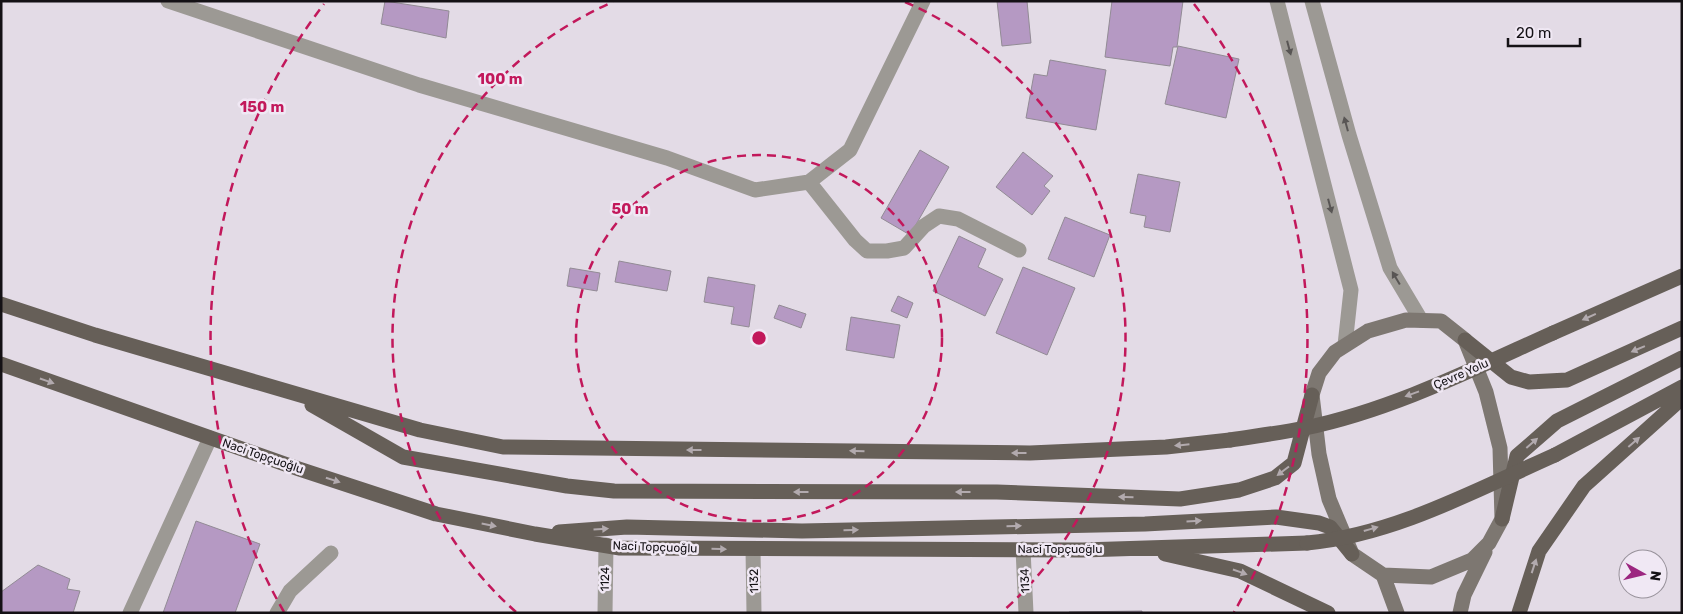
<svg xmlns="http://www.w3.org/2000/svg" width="1683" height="614" font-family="Rubik,sans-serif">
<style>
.building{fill:#b599c3;stroke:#928b95}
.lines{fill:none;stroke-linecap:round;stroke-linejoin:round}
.service{stroke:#9c9994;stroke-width:15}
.minor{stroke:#9c9994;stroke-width:15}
.tertiary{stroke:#9c9994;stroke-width:15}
.secondary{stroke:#7d7771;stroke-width:15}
.primary{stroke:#665f58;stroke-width:15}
.primary-bridge{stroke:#665f58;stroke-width:15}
.oneway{fill:#585554}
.oneway2{fill:#b2aaae}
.ring{fill:none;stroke:#c2185b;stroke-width:2.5;stroke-dasharray:9 6}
.labels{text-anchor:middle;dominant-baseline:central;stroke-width:5;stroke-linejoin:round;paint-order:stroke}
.street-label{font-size:12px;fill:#141115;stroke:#f0e8f4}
.centre{fill:#c2185b;stroke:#f0e8f4;stroke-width:2.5}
.ring-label{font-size:15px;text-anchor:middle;font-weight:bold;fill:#c2185b;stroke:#f0e8f4;stroke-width:5;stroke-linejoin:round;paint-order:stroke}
</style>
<rect width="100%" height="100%" fill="#e3dbe6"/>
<path class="building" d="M385 1 449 11 446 38 381 24Z
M997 1H1027L1031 43 1002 46Z
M1112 1H1183L1177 47H1173L1170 66 1105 57Z
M1178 46 1239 59 1226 118 1165 104Z
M1050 60 1106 70 1096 130 1026 118 1034 74 1047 76Z
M920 150 949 167 910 235 881 218Z
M1023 152 1053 176 1044 186 1050 191 1032 215 996 187Z
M1138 174 1180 182 1170 232 1144 227 1146 216 1130 213Z
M1065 217 1110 235 1094 277 1048 259Z
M959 236 986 249 978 267 1003 279 985 316 933 291Z
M619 261 671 271 667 291 615 282Z
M1023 267 1075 288 1047 355 996 333Z
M570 268 600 273 597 291 567 286Z
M708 277 755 285 749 327 731 324 734 307 704 302Z
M898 296 913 303 907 318 891 311Z
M779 305 806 314 801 328 774 318Z
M851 317 900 325 894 358 846 350Z
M196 521 260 544 235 613H163Z
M38 565 70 579 67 589 80 591 73 613H1V592Z
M1142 611V613H1069V612Z"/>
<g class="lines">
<path class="service" d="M277 613 290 591 331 553"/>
<path class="minor" d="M168 1 419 85 667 158 755 190 809 182 850 150 923 1
M809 182 855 240 867 251H887L904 248 924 226 939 216 958 219 1019 250
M753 549 754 613
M1023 549 1026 613
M130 613 210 438
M605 613 606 545"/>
<path class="tertiary" d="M1277 1 1351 290 1345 345
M1312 1 1349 135 1390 268 1421 320"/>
<path class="secondary" d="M1406 320 1441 321 1465 340 1486 392 1500 448 1502 519 1489 543 1472 560 1431 577 1383 575 1352 554 1329 499 1319 454 1312 395 1319 373 1335 352 1368 331Z
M1383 575 1397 613
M1460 613 1464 595 1485 552"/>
<path class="primary" d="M1 304 95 335 420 430 503 447 1030 453 1166 447 1230 440
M1553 333 1682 276
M1465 340 1511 377 1529 382 1567 380 1682 328
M1 364 299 469 436 514 535 534 620 548 1083 550 1307 543
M312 405 403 457 567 486 614 491 997 492 1180 499 1239 490 1275 478 1294 463 1312 395
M1555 455 1682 387
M1502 519 1517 456 1557 421 1682 358
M559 532 627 527 802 531 1145 524 1276 517 1319 523 1330 527 1352 554
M1165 554 1240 571 1328 613
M1519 613 1539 551 1584 486 1682 398"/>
<path class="primary-bridge" d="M1230 440C1255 436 1280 433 1305 428 1392 410 1473 369 1553 333
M1307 543C1394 535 1476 490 1555 455"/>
</g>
<defs><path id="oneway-solid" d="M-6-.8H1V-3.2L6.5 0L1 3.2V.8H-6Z" transform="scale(1.25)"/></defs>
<g class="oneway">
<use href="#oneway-solid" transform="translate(1289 48) rotate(75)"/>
<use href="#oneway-solid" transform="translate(1346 124) rotate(-105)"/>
<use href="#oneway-solid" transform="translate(1330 206) rotate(75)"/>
<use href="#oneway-solid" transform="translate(1396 278) rotate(-121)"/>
</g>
<g class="oneway2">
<use href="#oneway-solid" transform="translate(1589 317) rotate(156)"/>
<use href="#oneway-solid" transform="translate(1638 349) rotate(157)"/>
<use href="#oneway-solid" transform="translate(47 381) rotate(19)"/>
<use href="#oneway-solid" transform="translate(1412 394) rotate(160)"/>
<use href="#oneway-solid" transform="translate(1634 442) rotate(-41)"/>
<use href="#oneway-solid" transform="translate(1532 443) rotate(-41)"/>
<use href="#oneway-solid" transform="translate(1182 445) rotate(174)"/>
<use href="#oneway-solid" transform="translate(694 450) rotate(-180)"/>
<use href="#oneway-solid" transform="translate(857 451) rotate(-179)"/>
<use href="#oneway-solid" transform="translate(1019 453) rotate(-180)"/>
<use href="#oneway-solid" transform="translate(1283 471) rotate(143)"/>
<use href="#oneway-solid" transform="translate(333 480) rotate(18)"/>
<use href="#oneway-solid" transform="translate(801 492) rotate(-180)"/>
<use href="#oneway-solid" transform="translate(963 492) rotate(-180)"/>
<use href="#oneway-solid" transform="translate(1126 497) rotate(-178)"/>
<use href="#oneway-solid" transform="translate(1194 521) rotate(-3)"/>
<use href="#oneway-solid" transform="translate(489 525) rotate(11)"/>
<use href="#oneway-solid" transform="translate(1014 526) rotate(-1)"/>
<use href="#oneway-solid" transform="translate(601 529) rotate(-4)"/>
<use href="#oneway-solid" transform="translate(1371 529) rotate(-16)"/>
<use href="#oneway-solid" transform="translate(851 530) rotate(-1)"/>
<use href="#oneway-solid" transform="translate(719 549) rotate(1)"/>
<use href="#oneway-solid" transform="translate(1534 566) rotate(-72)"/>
<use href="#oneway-solid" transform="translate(1240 572) rotate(19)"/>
</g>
<g class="ring">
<circle cx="759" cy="338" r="183"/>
<path d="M516 612A366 366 0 0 1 613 2M905 2A366 366 0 0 1 1002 612"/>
<path d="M284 612A548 548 0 0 1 324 4M1194 4A548 548 0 0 1 1234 612"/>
</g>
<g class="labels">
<g class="street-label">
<text transform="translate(1461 374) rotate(-24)">Çevre Yolu</text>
<text transform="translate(263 456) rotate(19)">Naci Topçuoğlu</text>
<text transform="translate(655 547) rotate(2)">Naci Topçuoğlu</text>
<text x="1060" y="549">Naci Topçuoğlu</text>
<text transform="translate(605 579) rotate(-89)">1124</text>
<text transform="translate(754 581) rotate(-91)">1132</text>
<text transform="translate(1025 581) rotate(-92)">1134</text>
</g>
</g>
<circle cx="759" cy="338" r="8" class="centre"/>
<g class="ring-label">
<text x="500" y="84">100 m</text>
<text x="262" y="112">150 m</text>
<text x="630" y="214">50 m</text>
</g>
<rect width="1683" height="614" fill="none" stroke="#141115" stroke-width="5"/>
<g transform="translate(1643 574) rotate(98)"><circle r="24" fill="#f0e8f4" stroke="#98929b"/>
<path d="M0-4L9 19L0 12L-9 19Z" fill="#9c2680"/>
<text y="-8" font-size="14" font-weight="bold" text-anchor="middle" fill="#141115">N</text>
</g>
<path d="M1508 38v8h72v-8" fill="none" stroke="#141115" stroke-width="2.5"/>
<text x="1516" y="38" font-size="15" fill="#141115" stroke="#f0e8f4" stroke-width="4" paint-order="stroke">20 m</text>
</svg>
